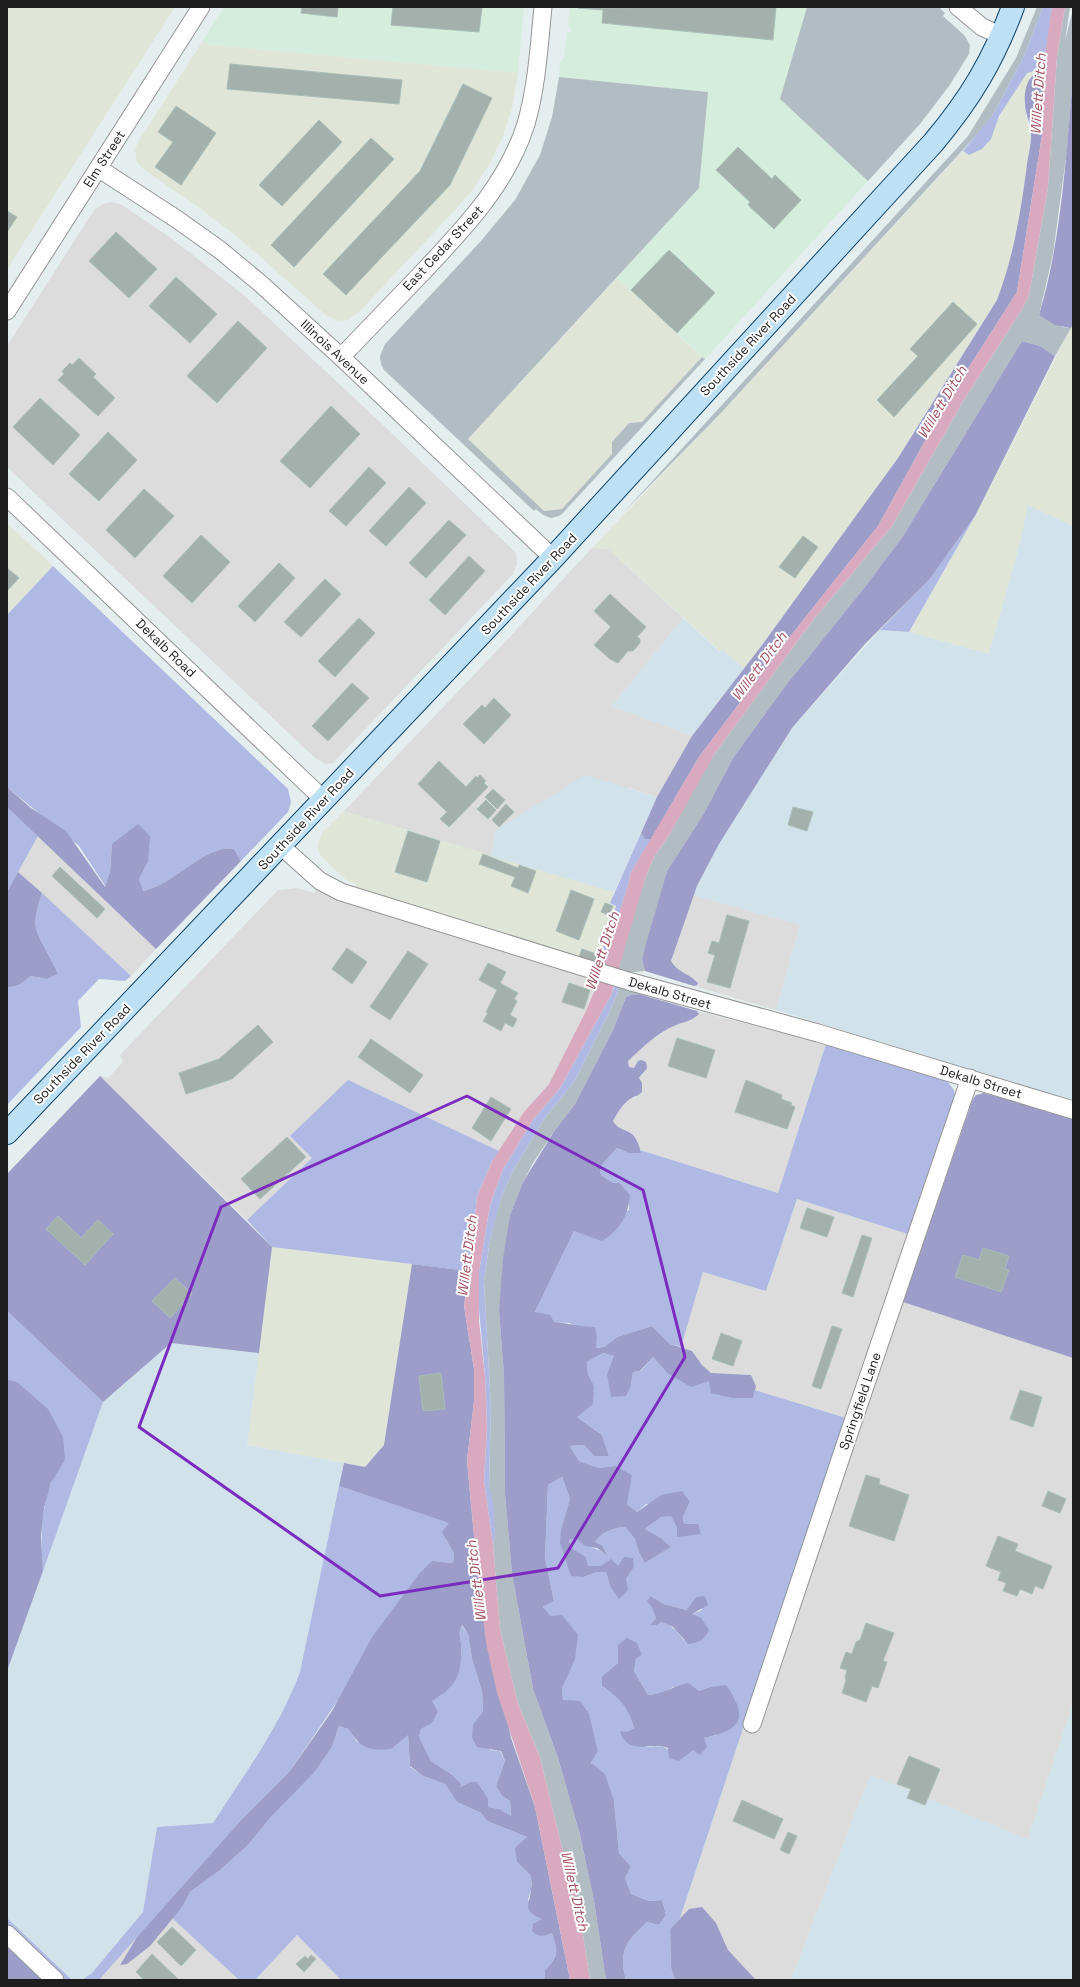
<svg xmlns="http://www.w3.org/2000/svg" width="1080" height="1987" font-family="'Space Grotesk',sans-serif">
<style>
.residential{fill:#dbdcdb}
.commercial{fill:#d5eddd}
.industrial{fill:#dfe6d7}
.construction{fill:#b1bdc2}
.farmland{fill:#d1e2eb}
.grass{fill:#afb9e4;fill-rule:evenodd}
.forest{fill:#9d9dca;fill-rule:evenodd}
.water{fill:#d8a9bf}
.building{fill:#a4b0ac;stroke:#a8beb9}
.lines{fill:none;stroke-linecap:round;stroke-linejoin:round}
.minor-casing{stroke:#959595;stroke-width:19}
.secondary-casing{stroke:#0e456b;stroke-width:24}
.minor{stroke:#fff;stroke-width:17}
.secondary{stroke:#bde0f4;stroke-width:22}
.marked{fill:none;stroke:#7b2cbf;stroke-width:3;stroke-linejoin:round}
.labels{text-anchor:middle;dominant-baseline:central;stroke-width:4;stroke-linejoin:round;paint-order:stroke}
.street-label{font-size:13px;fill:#1e1e1e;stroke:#fff}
.water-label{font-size:14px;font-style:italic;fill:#a55263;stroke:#fff}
</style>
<rect width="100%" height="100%" fill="#e5eeee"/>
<path class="residential" d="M113 202 122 205 171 238 245 296 382 424 516 553 517 564 513 574 333 763 326 764 315 758 7 467V346L94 210 105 203Z
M592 548 608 549 683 618 612 706 692 736 657 797 630 788 496 830 491 856 344 811 491 657Z
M38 836 156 949 131 976 18 872Z
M297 888 315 893 316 890 337 899 555 968 598 979 585 1013 549 1084 524 1112 499 1151 348 1080 312 1158 247 1220 100 1076 108 1078 123 1062 120 1055 278 890Z
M693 895 800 925 776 1010 694 986 698 983 695 979 682 974 675 967 671 961Z
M697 1011 826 1044 778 1193 640 1150 638 1141 630 1132 615 1125 613 1120 618 1111 630 1099 637 1097 639 1078 644 1074 629 1067 628 1061 641 1047 659 1035 673 1026 696 1018 699 1014Z
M797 1199 908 1234 846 1418 755 1390 756 1386 751 1375 711 1373 702 1365 692 1351 681 1347 703 1272 766 1291Z
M903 1302 1073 1358V1704L1028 1839 870 1775 791 1980H756L728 1950 716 1923 680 1918 739 1737 745 1725Z
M172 1918 239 1980H99L137 1937 120 1965 150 1946Z
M297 1935 341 1980H255Z"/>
<path class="commercial" d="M224 7H524L518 73 211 45 202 42Z
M570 7H807L780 99 868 181 705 359 617 278 699 188 707 92 559 77 560 63 564 58 567 32H571V29L568 25Z"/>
<path class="industrial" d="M7 7H175L7 269Z
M202 42 211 45 518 73 512 108 503 136 490 163 471 192 454 211 359 312 348 320 340 321 327 316 240 239 205 212 142 168 137 162 135 150 138 142Z
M1034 71V75L1027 83 1024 105 1031 136 1019 225 1007 274 997 300 898 458 744 669 723 650 721 652 608 549 592 548 719 415 963 151 969 155 982 149 991 139 993 129 1007 101 1027 72Z
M617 278 702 357 642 422 629 423 612 442 613 454 562 509 544 511 468 439Z
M1073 323V526L1028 506 1020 543 989 654 909 632 975 516Z
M7 523 53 566 7 615Z
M344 811 614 892 610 903 616 906 597 965 354 888 356 884 346 880 320 855 317 845 322 833Z
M272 1247 412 1264 384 1445 365 1467 247 1445Z"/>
<path class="construction" d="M807 7H939L945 13 943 16 965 36 970 45 969 54 949 86 920 124 868 181 780 99Z
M1037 7H1043L1024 56 993 115 983 128 719 415 623 513 968 136 1016 58Z
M1065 7H1070L1065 41 1073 9V75L1067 150 1053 254 1039 315 1063 327 1071 328 1055 356 1040 346 1022 341 903 536 864 588 786 685 733 758 703 815 667 871 642 959 645 971 626 973 618 971 626 938 645 879 654 857 671 832 704 771 715 753 813 620 892 526 962 403 1022 309 1029 295 1048 187 1057 57Z
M559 77 708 92 699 188 468 439 544 511 562 509 612 454V442L629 423 642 422 702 357 705 359 562 514 559 516 551 518 543 515 536 509 534 511 463 444 384 370 381 364 380 356 385 344 481 241 515 200 540 155 552 117Z
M620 987 639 994 631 995 626 997 613 1030 575 1104 555 1130 533 1163 523 1182 510 1215 499 1311 504 1376 505 1494 512 1574 533 1689 558 1758 580 1835 594 1901 606 1980H590L576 1890 563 1852 540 1757 518 1704 500 1629 493 1545 495 1535 489 1485 491 1409 484 1281 490 1240 495 1219 502 1195 514 1169 544 1119 574 1082 608 1015Z"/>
<path class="farmland" d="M1028 505 1073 526V1101L776 1010 800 925 693 895 719 844 792 728 880 630 909 632 989 654 1020 543Z
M683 618 720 652 723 650 744 669 692 736 612 706Z
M585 775 657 797 614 892 491 856 496 830Z
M171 1343 259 1353 247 1445 344 1463 300 1672 290 1699 273 1730 213 1823 157 1827 143 1912 92 1973 82 1980H72L7 1918V1671L103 1402Z
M1073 1704V1980H791L870 1775 1028 1839Z"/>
<path class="grass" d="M1043 7H1052L1043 77 1038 74 1034 75V71L1027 73 999 116 991 139 982 149 969 155 963 151 993 115 1024 56Z
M975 516 909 632 880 630 929 580Z
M53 566 288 789 291 802 288 812 241 861 234 849C212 844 182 873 163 883 157 887 149 889 142 891L139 879 148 862 112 844 110 872 106 887 79 846 7 787V615Z
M7 807 38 836 7 892Z
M641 833 645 839H651L630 874 629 882 603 966 597 965 616 906 610 903Z
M42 893 131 976 125 981 99 979 78 1001 81 1027 7 1105V988L19 985 31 976 47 979 58 974C53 961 38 938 36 928 34 916 39 904 42 893Z
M615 984 620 987 608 1015 574 1082 544 1119 514 1169 502 1195 490 1240 484 1281 491 1409 489 1484 494 1507 495 1535 493 1545 484 1481 487 1427 485 1376 478 1298 479 1272 490 1205 503 1169 533 1120 560 1088 611 995Z
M826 1044 947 1081 954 1090 955 1096 908 1234 797 1199 766 1291 703 1272 681 1347 670 1344 652 1326 617 1337 604 1347 595 1348 597 1337 569 1323 553 1322 535 1312 574 1231 629 1210V1194L620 1183H613L601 1175 600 1167 617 1148 628 1153H641L640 1150 778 1193Z
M348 1080 499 1151 492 1161 477 1197 469 1271 272 1247 247 1220 312 1158 290 1136Z
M7 1311 103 1402 43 1571C41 1541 40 1512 51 1484 54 1476 60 1467 65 1460L17 1382 7 1379Z
M603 1353 615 1356 607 1374 631 1385 633 1372 641 1371 653 1357 667 1373 709 1381 753 1398 755 1390 846 1418 680 1918 670 1929 671 1968 675 1980H626C618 1950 626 1942 647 1922L659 1925 666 1915 662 1900 649 1901 631 1894 625 1878 631 1867 619 1853 614 1801 591 1763 598 1751 594 1735 563 1700 562 1688 566 1676 551 1616 543 1607 554 1601 545 1558 548 1485 562 1477 570 1499 561 1529 584 1577 596 1572H606L610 1586 626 1579 634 1567 588 1566 586 1557 570 1548 569 1540 576 1538C587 1548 596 1547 608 1555L602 1545 595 1542C602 1532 613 1528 625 1527L635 1539 639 1553 645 1563 671 1547 661 1538 645 1529 661 1517 671 1515C678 1529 685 1536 701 1533L684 1524 683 1517 690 1502 646 1504 637 1512 627 1504 615 1466 599 1468 579 1461 570 1446 584 1445 594 1456H609L602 1435 577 1417 594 1387 588 1374 587 1362ZM651 1596 664 1604 686 1610 696 1597 702 1610 692 1614 684 1641C678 1632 672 1625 662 1622L657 1625H650L656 1618ZM642 1655 636 1659 634 1671 648 1695 662 1693 673 1687 699 1691 710 1687 717 1735 704 1738 679 1761C667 1747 666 1745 647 1747L621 1731 627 1733 634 1728C628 1705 621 1700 602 1686V1676L618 1663Z
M339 1486 450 1523 446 1540 454 1554 453 1563 432 1561 290 1771 241 1820 99 1980H82L92 1973 143 1912 157 1827 213 1823C244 1774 280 1727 300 1672Z
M461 1625 468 1634 472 1659 482 1691 483 1711 474 1725 490 1750 500 1751 505 1761 496 1786 502 1796 510 1801 511 1817 499 1809 488 1807 470 1782 460 1787 451 1774 431 1761 419 1737 421 1729 431 1724 432 1701C456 1687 463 1670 461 1643 460 1636 458 1632 461 1625Z
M339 1726 348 1729 357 1742 408 1735 410 1767 423 1776 445 1784 457 1802 481 1813 487 1821 527 1837 517 1862 531 1876V1890L528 1900 543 1919 548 1935 552 1933C558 1952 559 1956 545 1970V1980H341L297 1935 255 1980H239L172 1918 183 1906 190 1892 219 1871 247 1846 271 1817 314 1773 332 1747Z
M7 1918 72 1980H65L7 1924Z"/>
<path class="forest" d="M1038 74 1043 77V129L1017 292 946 403 878 526 785 643 699 757 651 839H645L641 833 657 797 692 736 759 649 898 458 997 300C1014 255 1021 211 1027 164 1028 155 1031 146 1031 137 1032 125 1025 115 1025 104 1024 95 1026 75 1038 74Z
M1073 76V323L1071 328 1055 325 1039 315C1062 238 1066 155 1073 76Z
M1022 341 1040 346 1055 356 975 516 929 580 865 644 792 728 719 844 697 886 671 961C679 974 689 973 698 983L697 985 694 986 645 971 642 959 645 947 667 871 703 815 733 758 786 685 864 588 903 536Z
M7 787 31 808 66 831 105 887 110 872 112 844 138 824 150 836 148 862 139 879 143 891C149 889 157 887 163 883 182 873 212 844 234 849L241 861 156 949 7 807Z
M18 872 42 893C39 904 34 916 36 928 38 938 53 961 58 974L47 979 31 976 19 985 7 988V892Z
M639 994 697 1011 699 1014C694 1020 684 1022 676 1025 657 1033 643 1047 628 1061L629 1067 634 1068 638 1061 641 1060 646 1062 647 1068 639 1078 642 1083V1092C638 1096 635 1096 630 1099 623 1104 617 1113 613 1121 621 1135 635 1124 641 1153H628L617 1148 600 1167 601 1175 613 1183H620L630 1195C628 1216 621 1229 602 1241L574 1231 535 1312 550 1315 554 1322C568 1323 580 1327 595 1327L597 1337 596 1348 604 1347 617 1337 652 1326 670 1344 692 1351 702 1365 711 1373 751 1375 756 1386 753 1398H732L711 1393 709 1381 691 1387 667 1373 653 1357 640 1371 633 1372 631 1385 626 1396 611 1397 607 1374 614 1356 603 1353 587 1362 588 1374 594 1386 593 1404 577 1417 602 1435 609 1456H594L584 1445 570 1446 579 1461 599 1468 615 1466 632 1475 627 1504 637 1512 661 1495 682 1491 690 1502 683 1517 684 1524H698L701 1534 677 1537V1527L671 1516 661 1517 645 1529 661 1538 671 1547 645 1563 639 1553 635 1539 625 1527C613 1528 602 1532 595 1542L602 1545 608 1556 597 1548 585 1546 576 1538 569 1540 571 1548 586 1557 588 1566H601L611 1559 618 1566 624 1557 633 1558 634 1567 626 1579 628 1590 619 1599 610 1586 606 1572H596L584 1577 571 1576 560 1543 561 1529 570 1499 562 1477 548 1485 545 1558 554 1601 543 1607 551 1616 562 1615 578 1635 575 1659 562 1688 563 1700 580 1701 589 1714 598 1751 591 1763 605 1774 614 1801 619 1853 631 1867 625 1878 631 1894 649 1901 662 1900 666 1915 659 1925 647 1922C626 1942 618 1950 626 1980H606L594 1901 580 1835 558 1758 533 1689 512 1574 505 1494 504 1376 499 1311 503 1259 510 1215 523 1182 555 1130 575 1104 613 1030 626 997 631 995Z
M100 1076 272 1247 259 1353 171 1343 103 1402 7 1311V1174Z
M984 1093 1073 1118V1358L903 1302 973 1099 976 1095Z
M412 1264 469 1271 464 1306 474 1369V1401L467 1461 476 1557 511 1738 535 1807 570 1980 545 1979V1970C559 1956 558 1952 552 1933 544 1937 538 1937 532 1931L533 1924 542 1919C521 1910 530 1905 531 1889 532 1885 531 1880 531 1876L517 1862 515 1848 527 1837 487 1821 481 1813 457 1802 445 1784 423 1776 410 1766 408 1735 391 1749C368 1751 361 1748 348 1729L339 1726 332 1747 314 1773 271 1817 247 1846 219 1871 190 1892 183 1906 150 1946 127 1964 120 1965 137 1937 241 1820 290 1771 332 1711 372 1637 419 1574 432 1561 453 1563 454 1554 442 1532 449 1523 339 1486 344 1463 365 1467 384 1445ZM462 1625 468 1634 472 1659 482 1691 483 1711 473 1725 472 1738 477 1747 501 1751 505 1761 496 1786 502 1796 510 1801 511 1816 499 1809 488 1807V1799L477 1782H470L460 1787 461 1784 451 1774 431 1761 419 1737 421 1729 431 1724 438 1712 432 1701C457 1687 463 1672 461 1643 460 1636 458 1632 462 1625Z
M7 1379 17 1382 48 1409 63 1437 65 1460 51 1483 44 1508 41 1537 43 1571 7 1671Z
M651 1596 664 1604 686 1610 696 1597 705 1596 708 1605 692 1614 701 1618 709 1630C704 1640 699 1643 688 1644L673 1627 662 1622 657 1625H650L656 1618 652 1607 647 1601Z
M627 1638 637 1643 642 1655 636 1659 634 1671 648 1695C663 1694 674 1686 688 1683L699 1691 710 1687 726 1685C749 1718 742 1730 704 1738L707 1747 700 1755 693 1750 679 1761 669 1758 668 1748C650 1741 628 1757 620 1731L627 1732 634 1728C628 1706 620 1699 602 1686V1676L618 1663V1645Z
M702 1907 716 1923 728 1950 756 1980H675L671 1968 670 1929 689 1909Z
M7 1945 43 1980H7Z"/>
<path class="water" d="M1052 7H1065L1057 57 1048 187 1029 295 1022 309 962 403 892 526 813 620 715 753 671 832 654 857 645 879 611 995 560 1088 533 1120 503 1169 490 1205 479 1272V1321L485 1376 487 1427 484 1481 493 1545 500 1629 518 1704 540 1757 563 1852 576 1890 590 1980H570L535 1807 497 1693 486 1643 476 1557 467 1461 474 1401V1369L464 1306 468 1283 477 1197 492 1161 524 1112 549 1084 585 1013 596 987 629 882 630 874 699 757 785 643 878 526 946 403 1017 292 1043 129V69Z"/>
<path class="building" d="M302 7H338L337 17 301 13Z
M393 7H482L479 32 391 25Z
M776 7 773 40 602 23 603 10 578 8Z
M230 64 402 80 399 104 227 89Z
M463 84 492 98 450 185 346 295 323 274 420 171Z
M176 106 216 133 181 185 155 167 173 142 158 132Z
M319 120 342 142 282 206 259 185Z
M371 138 394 159 294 267 271 245Z
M738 147 772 179 775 175 801 200 774 229 748 205 750 202 716 170Z
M7 211 17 217 7 232Z
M116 232 157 269 129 298 89 261Z
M669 250 715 293 677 333 631 290Z
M176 277 217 314 190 343 149 306Z
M953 302 977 324 894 417 877 400 918 356 910 349Z
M238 321 267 348 217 403 187 376Z
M79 358 96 374 93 377 115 398 98 416 58 380 64 374 62 371 70 363 72 365Z
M40 398 80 435 53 465 13 427Z
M331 406 360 434 310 488 280 461Z
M108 432 137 460 99 501 69 474Z
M369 467 386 483 346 526 329 511Z
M409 487 426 503 386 546 369 531Z
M144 489 174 516 135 558 106 530Z
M449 520 466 535 426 578 409 563Z
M201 535 230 562 192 603 163 576Z
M803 536 818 547 795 578 779 567Z
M469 556 485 571 445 615 429 600Z
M279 563 295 578 255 622 238 606Z
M7 568 19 578 7 591Z
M325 579 341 594 301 637 284 622Z
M610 594 646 627 637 637 640 639V643L633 651H628L618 663 610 659 594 645 611 627 594 611Z
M359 618 375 633 335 677 318 661Z
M352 683 369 698 328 741 312 726Z
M494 698 511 715 484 744 463 724 482 705 485 708Z
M439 761 466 787 476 776 477 778 480 775 486 781 484 783 488 787 449 827 440 819 447 812 418 784Z
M493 789 505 800 497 809 485 797Z
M486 800 496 810 488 819 477 809Z
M506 804 514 812 499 827 492 820Z
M793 807 813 812 807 831 788 825Z
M408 831 440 841 427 882 395 872Z
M483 854 518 868 519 865 536 871 528 893 511 886 515 877 479 864Z
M60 867 105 909 97 918 52 876Z
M571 890 594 899 579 940 556 931Z
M605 903 613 906 609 915 601 912Z
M727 915 749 921 730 988 707 982 715 955 708 953 712 941 719 943Z
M347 948 367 962 352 984 332 969Z
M582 949 597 954 595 962 579 957Z
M408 951 428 964 390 1020 370 1007Z
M488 963 506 972 500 983 518 993 514 999 517 1001 510 1015 517 1019 513 1027 505 1023 501 1031 483 1021 488 1013 486 1012 497 990 479 980Z
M569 983 590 990 584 1009 562 1002Z
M258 1025 273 1042 232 1079 186 1094 179 1073 219 1059Z
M677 1038 715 1050 706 1078 668 1066Z
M371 1039 423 1075 410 1093 358 1057Z
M746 1080 782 1095 781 1099 792 1103 791 1105 795 1107 787 1129 735 1112Z
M491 1097 511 1109 491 1141 472 1128Z
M287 1137 306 1157 260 1199 241 1179Z
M807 1208 834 1217 827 1237 800 1228Z
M58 1216 81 1238 98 1220 113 1234 85 1265 46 1229Z
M862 1235 872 1238 853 1297 842 1293Z
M983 1248 1009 1256 1005 1269 1009 1270 1001 1292 955 1277 963 1255 979 1260Z
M175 1278 192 1294 170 1318 152 1301Z
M832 1326 842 1329 821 1389 812 1386Z
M721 1333 742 1341 733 1366 712 1359Z
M441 1373 445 1409 423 1411 419 1376Z
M1020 1390 1042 1397 1033 1427 1010 1419Z
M866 1475 880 1479 879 1484 909 1495 894 1541 849 1526Z
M1048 1491 1066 1499 1060 1513 1042 1506Z
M998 1536 1018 1544 1015 1551 1052 1566 1043 1589 1035 1586 1032 1594 1020 1589 1017 1596 1003 1591 1006 1583 998 1580 1001 1572 986 1566Z
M866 1623 894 1633 883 1661 887 1662 878 1688 872 1686 866 1702 842 1693 846 1680 845 1677 847 1670 840 1668 846 1652 852 1654 856 1642 860 1640Z
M909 1756 940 1769 925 1805 907 1798 911 1789 897 1784Z
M742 1800 783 1819 774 1839 733 1821Z
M788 1832 797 1836 789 1854 780 1850Z
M172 1927 196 1950 181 1966 157 1942Z
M152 1954 179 1980H144L136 1972Z
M311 1955 316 1959 304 1972 296 1964 305 1956 308 1959Z"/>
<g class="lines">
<defs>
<path id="minor" d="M958 7 982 27 1002 36
M98 168 178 220 220 250 261 284 341 357 553 558
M7 311 201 7
M341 357C368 329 396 300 423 272 465 227 507 184 526 124 537 86 539 46 543 7
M7 497 324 800
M281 846 320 881 341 892 628 981 818 1033 1073 1110
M752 1724 844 1448 970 1078
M7 1934 55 1980"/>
<path id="secondary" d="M7 1133 553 558 933 143C970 99 993 61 1013 7"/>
</defs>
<use href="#minor" class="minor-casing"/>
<use href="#secondary" class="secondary-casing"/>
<use href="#minor" class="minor"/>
<use href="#secondary" class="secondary"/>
</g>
<path class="marked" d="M467 1096 643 1190 685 1357 558 1568 380 1596 139 1427 221 1207Z"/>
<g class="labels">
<g class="street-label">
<text transform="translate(104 159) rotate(-57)">Elm Street</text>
<text transform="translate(443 248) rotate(-47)">East Cedar Street</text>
<text transform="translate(748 345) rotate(-47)">Southside River Road</text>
<text transform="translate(335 352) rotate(43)">Illinois Avenue</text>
<text transform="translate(529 584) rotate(-47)">Southside River Road</text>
<text transform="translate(166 648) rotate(44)">Dekalb Road</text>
<text transform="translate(306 819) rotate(-47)">Southside River Road</text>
<text transform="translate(670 993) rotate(16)">Dekalb Street</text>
<text transform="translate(82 1054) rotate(-46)">Southside River Road</text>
<text transform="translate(981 1082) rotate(17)">Dekalb Street</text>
<text transform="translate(860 1401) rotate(-71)">Springfield Lane</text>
</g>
<g class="water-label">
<text transform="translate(1038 94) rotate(-86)">Willett Ditch</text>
<text transform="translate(942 402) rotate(-59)">Willett Ditch</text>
<text transform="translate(759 666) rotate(-53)">Willett Ditch</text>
<text transform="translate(602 951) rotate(-72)">Willett Ditch</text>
<text transform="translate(467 1256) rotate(-83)">Willett Ditch</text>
<text transform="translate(476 1581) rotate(-97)">Willett Ditch</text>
<text transform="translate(575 1891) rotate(77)">Willett Ditch</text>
</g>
</g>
<rect width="1080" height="1987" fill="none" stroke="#1e1e1e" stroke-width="16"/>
</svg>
